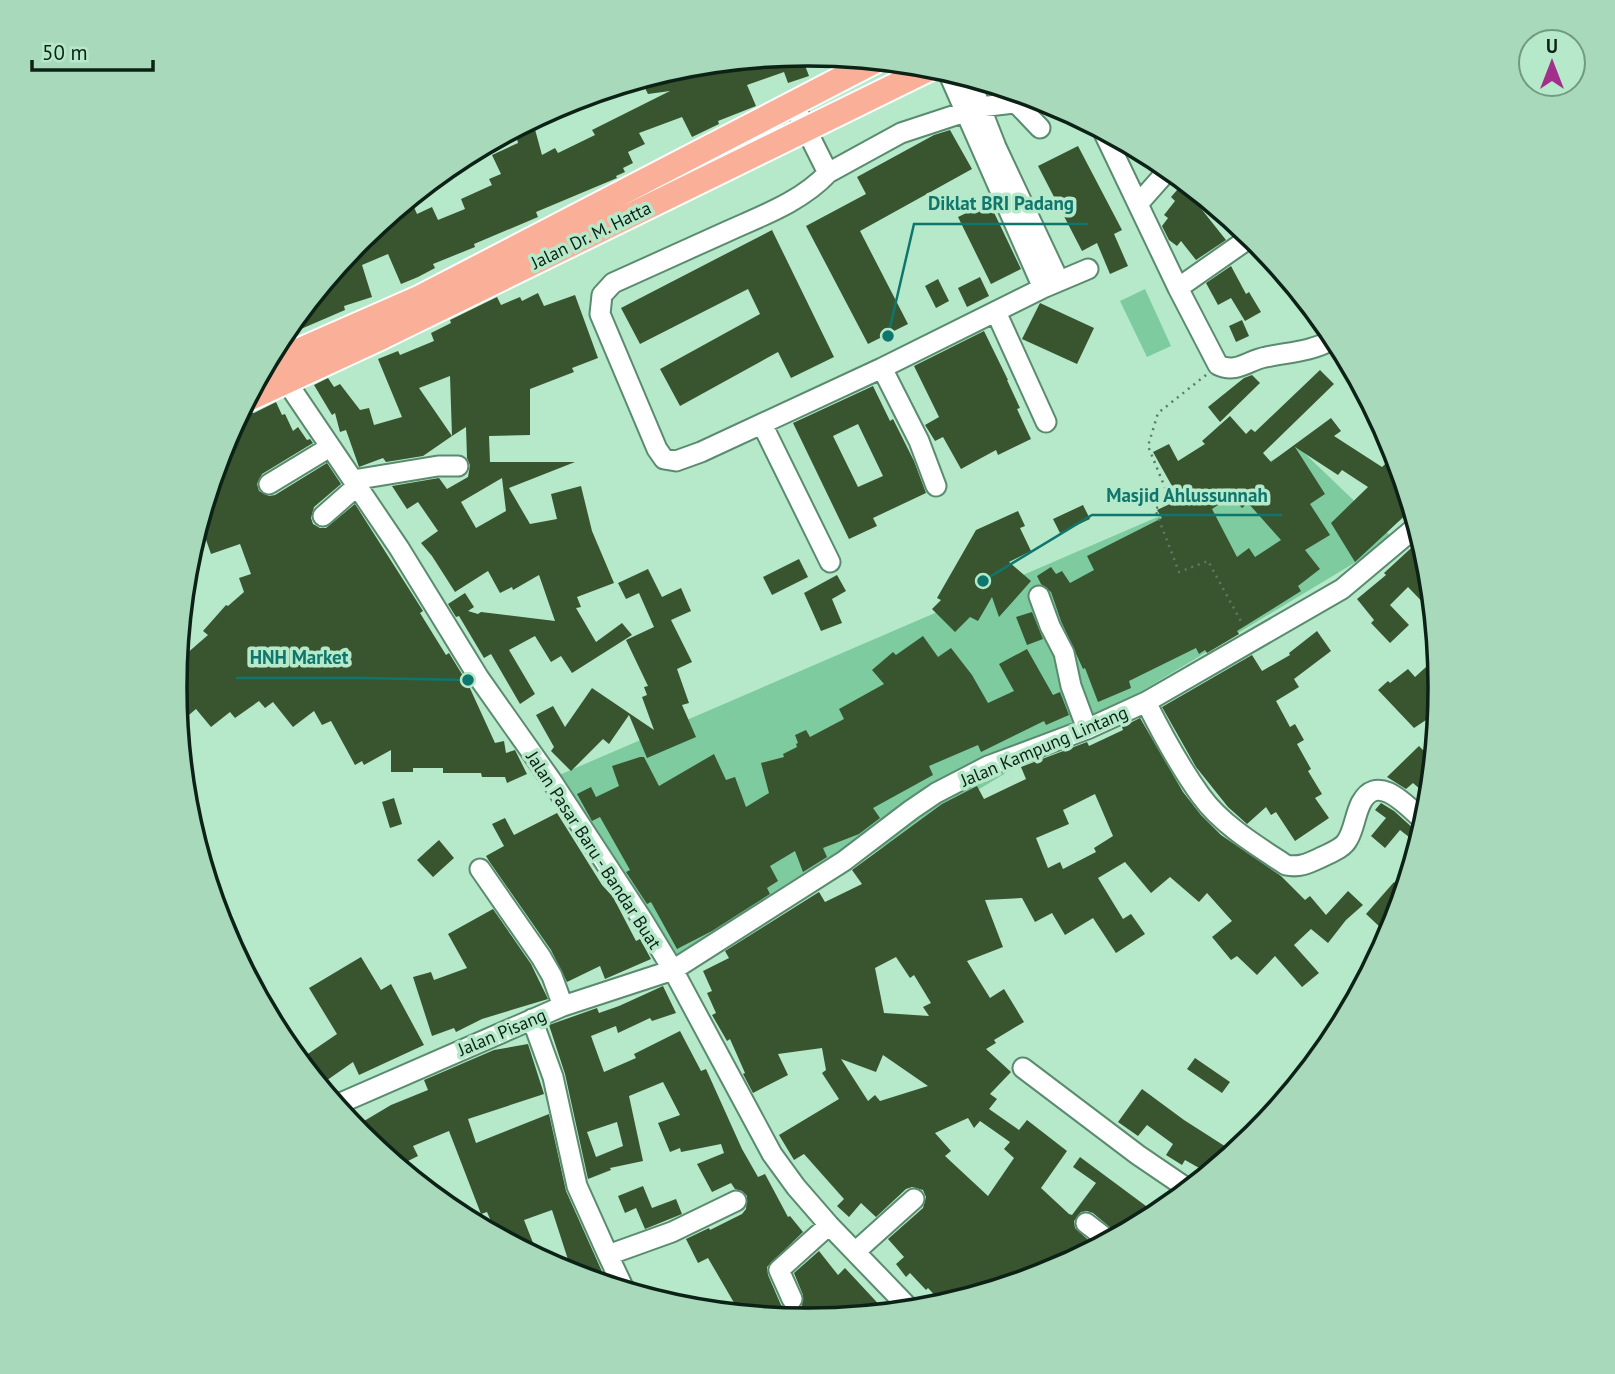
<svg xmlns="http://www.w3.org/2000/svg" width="1615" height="1374" font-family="'PT Sans',sans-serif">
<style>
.green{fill:#7dcb9f}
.building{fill:#39552f;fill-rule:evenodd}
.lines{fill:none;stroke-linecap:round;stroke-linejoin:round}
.minor-casing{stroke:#5a8b6e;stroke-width:23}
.major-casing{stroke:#fff;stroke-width:28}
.path{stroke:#597c67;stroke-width:2.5;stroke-dasharray:2 5;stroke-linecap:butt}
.minor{stroke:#fff;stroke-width:19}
.major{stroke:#fab098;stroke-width:24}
.labels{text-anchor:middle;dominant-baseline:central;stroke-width:7;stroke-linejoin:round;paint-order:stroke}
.street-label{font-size:18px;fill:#0d2216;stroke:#b5e9c9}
.rim{fill:none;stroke:#0d2216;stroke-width:3.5}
.leader{fill:none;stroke:#0f766e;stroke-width:2.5}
.callout-dot{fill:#0f766e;stroke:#b5e9c9;stroke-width:2.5}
.callout-label{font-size:19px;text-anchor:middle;font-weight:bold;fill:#0f766e;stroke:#b5e9c9;stroke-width:7;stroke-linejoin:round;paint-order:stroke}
</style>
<rect width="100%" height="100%" fill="#b5e9c9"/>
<path class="green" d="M1145 289 1171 346 1147 357 1120 301Z
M1298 447 1394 539 669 976 550 779 1176 509Z"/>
<path class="building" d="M801 55 809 76 788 83 784 72 747 85 756 106 718 121 719 124 692 137 682 117 639 133 645 144 628 152 633 163 623 168 625 172 616 176 617 178 536 212 538 217 474 244 475 247 433 264 435 268 418 277 401 284 388 254 362 265 372 297 344 306 345 310 280 338 360 239 410 198 417 214 432 207 438 220 465 209 461 199 492 185 489 179 501 174 492 155 518 143 515 130 533 122 542 155 555 148 558 153 595 135 592 130 670 91 648 94 641 80 659 74 660 76 684 66Z
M950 130 972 169 860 231 908 324 868 344 806 226 866 194 857 177 934 135Z
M1078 146 1122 230 1114 234 1128 266 1110 274 1097 243 1082 251 1038 166Z
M1184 182 1205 199 1199 206 1226 240 1196 260 1181 241 1177 246 1169 240 1162 226 1168 218 1164 215 1175 201 1171 197Z
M989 202 1021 269 991 284 958 217Z
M772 230 834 357 791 378 778 352 680 406 660 369 760 314 748 289 640 344 621 308Z
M1231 266 1246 294 1249 292 1261 312 1245 321 1231 298 1218 305 1206 283Z
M980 277 989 296 967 307 958 288Z
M938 279 949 301 936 308 925 286Z
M538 293 544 306 575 295 598 358 572 368 574 372 530 389V435L489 436 490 462H575L509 488 530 524 557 519 551 494 581 486 592 531 614 583 577 597 581 607 576 608 596 642 622 623 632 635 572 673 561 656 551 662 535 636 509 650 535 694 520 704 491 654 484 658 459 616 456 617 448 604 465 593 474 607 468 611 478 614 481 612 555 621 539 575 513 590 512 587 500 593 488 571 455 592 432 556 421 543 438 531 418 502 407 509 392 486 439 478 447 489 468 477 470 465 467 458 466 427 452 436 450 376 419 388 452 436 423 456 386 462 383 458 359 467 346 430 340 432 335 413 332 415 314 385 328 378 334 387 340 384 360 410 369 408 374 425 402 417 378 359 398 351 400 355 434 341 431 333 451 323 450 320 497 297 501 305 520 297 522 301ZM502 478 506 511 476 528 461 502Z
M1040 303 1094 328 1077 364 1022 339Z
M1242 320 1249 336 1236 342 1229 326Z
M984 331 1008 380H1007L1020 408 1017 409 1031 439 998 455 996 450 961 469 943 437 935 441 925 425 939 417 914 366Z
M1320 370 1334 384 1263 453 1271 462 1331 418 1341 431 1334 436 1382 467 1395 455 1412 509 1355 562 1331 523 1368 487 1342 470 1338 475 1295 447 1325 494 1310 504 1330 535 1305 550 1320 569 1298 586 1301 591 1237 631 1239 634 1207 653 1205 650 1199 654 1196 648 1129 681 1131 688 1098 702 1085 668 1083 669 1061 621 1051 592 1041 584 1037 576 1051 567 1056 574 1062 571 1070 583 1094 570 1087 556 1162 518 1157 510 1178 500 1169 488 1172 486 1153 452 1169 444 1178 461 1205 444 1202 441 1230 416 1246 434 1251 429 1255 432ZM1231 496 1242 508 1248 503 1281 540 1255 557 1249 548 1237 557 1212 509Z
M1252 375 1260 383 1220 422 1208 407 1244 378Z
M873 386 890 421 893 419 914 461 926 493 873 518 877 526 849 539 793 423ZM858 424 883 476 858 487 833 436Z
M276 402 282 415 285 414 293 431 298 427 307 440 310 439 313 443 262 474 257 484 259 491 269 496 275 495 327 463 341 484 314 507 311 518 313 524 320 528H326L355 504 423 611 420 613 446 655 449 653 468 684 495 743 504 741 506 753 515 750 527 774 507 783 505 777H482L481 773H443V768H413V772H391V750L364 765 362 761 355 765 331 721 322 725 314 711 293 727 273 702 265 708 259 701 235 718 230 712 211 727 196 709 178 724 175 687 177 662 208 635 203 631 226 605 228 606 244 592 239 578 251 574 240 544 211 554 203 531 196 534 223 444 228 436 239 430 235 422 239 414 254 413Z
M1083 505 1090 519 1060 533 1053 519Z
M1018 511 1025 526 1020 528 1031 551 1009 562 1031 581 999 617 992 597 978 621 970 617 955 632 932 609 941 600 937 598 976 530Z
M1421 539 1428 564 1433 613 1408 587 1390 605 1409 625 1390 643 1371 623 1374 620 1357 599 1386 575 1384 573Z
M799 559 808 577 772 595 763 577Z
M648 569 662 597 681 588 691 611 671 620 692 662 677 669 689 703 682 705 696 737 647 758 629 715 609 744 603 739 571 771 551 751 554 747 536 715 553 706 565 727 592 688 654 730 642 697 647 695 644 687 648 686 626 640 654 627 639 593 626 599 618 583Z
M837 575 846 591 832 599 842 623 821 631 804 593Z
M1032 612 1043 639 1027 645 1016 617Z
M1317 631 1331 651 1294 679 1299 687 1276 701 1290 727 1295 724 1304 740 1297 744 1311 769 1308 771 1322 794 1315 798 1329 818 1295 841 1276 812 1271 815 1266 807 1247 824 1228 807 1196 767 1162 707 1252 655 1262 671 1290 655 1289 653Z
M923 636 938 657 951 648 972 675 988 703 1014 691 999 664 1027 649 1053 695 1060 692 1069 715 1046 725 1044 721 981 752 978 745 929 766 933 775 873 808 880 818 859 834 823 848 827 857 803 872 795 851 770 866 778 881 767 888 770 894 712 931 677 949 651 902 647 904 626 872 630 870 600 817 592 821 577 794 591 787 596 797 619 786 612 766 640 757H644L659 786 714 754 726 780 735 777 746 807 769 793 761 763 784 757 783 754 797 747 796 744 798 743 795 735 806 730 810 737 844 719 839 709 884 684 872 670 893 652 896 655Z
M1437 657 1440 687 1438 712 1414 728 1378 690 1388 681 1390 683 1408 669 1415 677Z
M1140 718 1183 792 1201 815 1221 835 1281 876 1305 900 1310 896 1326 915 1348 891 1363 905 1346 920 1328 943 1311 929 1294 945 1319 973 1302 987 1275 956 1257 975 1237 956 1231 960 1212 937 1232 921 1207 893 1199 902 1170 877 1151 893 1125 862 1098 878 1123 919 1131 914 1145 934 1116 953 1093 918 1065 935 1052 913 1035 922 1022 898 985 900 1003 947 967 961 990 998 1004 989 1024 1022 994 1040 996 1043 986 1049 1011 1072 990 1094 997 1099 989 1109 1019 1130 1027 1120 1067 1151 1041 1188 1069 1214 1072 1215 1096 1183 1073 1167 1080 1157 1150 1209 1138 1225 1119 1235 1093 1213 1087 1211 1081 1212 1074 1221 1075 1228 1096 1247 1049 1272 943 1304 928 1288 926 1290 910 1273 906 1277 896 1264 904 1257 888 1239 923 1208 926 1197 923 1190 912 1187 906 1189 876 1217 861 1203 849 1217 837 1206 844 1199 804 1154 794 1160 779 1135 839 1099 822 1073 826 1070 822 1048 778 1054 788 1075 753 1093 743 1074 745 1073 730 1039 727 1041 712 1015 716 1013 707 993 712 991 703 971 729 958 725 951 819 892 825 902 862 884 852 870 942 804 977 786 984 799 1026 779 1021 767 1087 742 1089 746 1123 730 1122 727ZM1095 794 1113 836 1094 848 1096 852 1063 869 1060 862 1048 868 1036 838 1069 824 1063 810ZM896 957 910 978 914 975 931 1003 923 1007 929 1016 884 1013 875 968ZM883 1055 928 1086 880 1101 875 1095 868 1101 841 1059 876 1072ZM968 1118 974 1128 980 1121 1010 1142 1004 1149 1014 1158 988 1196 945 1156 951 1151 935 1133Z
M1419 746 1433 760 1429 797 1413 783 1406 789 1387 777Z
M394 798 402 824 390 828 382 802Z
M1381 803 1394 811 1415 830 1409 837 1400 830 1385 848 1371 836 1386 818 1375 810Z
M557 813 602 885 613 897 636 941 640 939 651 959 605 979 600 966 567 982 551 950 489 861 486 856 504 846 492 824 505 818 514 835Z
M439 840 454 858 433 877 417 860Z
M1394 882 1404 891 1392 930 1385 924 1381 928 1366 914Z
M493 909 531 964 548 999 482 1019 456 1032 454 1028 432 1036 413 977 431 972 434 980 467 968 448 934Z
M361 957 381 990 391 984 424 1045 359 1075 353 1062 323 1083 312 1068 307 1070 299 1060 337 1034 309 988Z
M663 986 676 1013 652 1021 650 1018 618 1033 616 1026 591 1036 604 1072 636 1058 634 1054 680 1031 701 1071 706 1069 742 1149 758 1177 765 1174 788 1217 790 1216 803 1232 767 1267 768 1275 781 1305 791 1311 802 1306 803 1295 794 1273 819 1251 838 1275 845 1268 886 1312 807 1320 740 1313 708 1258 698 1263 686 1239 709 1228 710 1230 742 1214 746 1209 747 1196 742 1191 735 1189 731 1183 712 1192 697 1164 724 1153 721 1144 681 1152 680 1148 670 1152 658 1123 680 1115 663 1082 629 1096 643 1161 610 1168 611 1170 588 1179 565 1074 549 1025 597 1008 599 1013 619 1006ZM617 1122 623 1146 596 1157 587 1132Z
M528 1044 544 1094 468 1119 476 1143 549 1114 566 1191 608 1285 587 1278 583 1268 572 1272 552 1210 524 1220 539 1258 497 1235 487 1212 481 1214 449 1131 413 1146 418 1156 398 1166 354 1127 391 1105 428 1090 424 1080 494 1050Z
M1195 1058 1230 1082 1222 1093 1187 1069Z
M1142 1089 1184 1120 1234 1152 1208 1173 1185 1160 1182 1165 1166 1155 1173 1144 1147 1125 1138 1136 1118 1122Z
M643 1186 652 1208 676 1199 682 1214 645 1229 636 1208 625 1213 618 1196Z"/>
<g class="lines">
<defs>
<path id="minor" d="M948 72 1043 288
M969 78 996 147 1059 281
M793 103 828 173C801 202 761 216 726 232 688 249 651 266 613 283L602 295 600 314 657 449 664 459 676 461 701 452 882 368 1043 288 1088 269
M1103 131 1178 288 1218 365C1237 374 1248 360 1266 357 1290 352 1310 352 1332 340
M828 173 901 133 980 107 1014 103 1019 106 1040 128
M1138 204 1169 169
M1178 288 1251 237
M996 312 1046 422
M882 368 919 441 936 486
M286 381 399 548 479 678 551 780 642 919 673 970 772 1154 796 1187 829 1225 911 1310
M762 424 830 562
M353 480 438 466H458
M269 484 330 447
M323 516 357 486
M1039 596 1050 626 1064 653 1071 686 1087 729
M1146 702C1162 734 1180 767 1201 796 1222 825 1257 846 1286 865 1300 868 1309 863 1322 857 1330 853 1344 848 1348 839 1354 829 1355 815 1361 803 1378 771 1408 807 1425 822
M480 869 541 957 552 976 563 1006
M532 1019 553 1077 577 1186 608 1255 672 1232 736 1201
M1023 1068 1138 1155 1188 1189
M336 1105 563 1006 673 970 844 861 911 810 936 793 988 766 1087 729 1146 702 1342 589 1417 526
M1086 1223 1108 1240
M855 1252 914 1199
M608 1255 624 1289
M792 1299 779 1270 829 1225"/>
<path id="major" d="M266 365 421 297 875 61
M248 399 382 337 933 67"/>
</defs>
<use href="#minor" class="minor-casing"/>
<use href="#major" class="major-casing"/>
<path class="path" d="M1206 375 1158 413 1148 446 1170 500 1155 509 1179 572 1208 561 1243 625"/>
<use href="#minor" class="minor"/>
<use href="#major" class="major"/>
</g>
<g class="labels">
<g class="street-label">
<text transform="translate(591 235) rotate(-26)">Jalan Dr. M. Hatta</text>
<text transform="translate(1044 746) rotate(-23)">Jalan Kampung Lintang</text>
<text transform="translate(594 850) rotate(57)">Jalan Pasar Baru - Bandar Buat</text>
<text transform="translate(502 1032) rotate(-23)">Jalan Pisang</text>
</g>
</g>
<path d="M0 0H1615V1374H0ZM807 66H808A620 620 0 0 1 1428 686V688A620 620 0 0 1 808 1308H807A620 620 0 0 1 187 688V686A620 620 0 0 1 807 66Z" fill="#a8d9bb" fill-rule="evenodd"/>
<path class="rim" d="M807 66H808A620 620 0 0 1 1428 686V688A620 620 0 0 1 808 1308H807A620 620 0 0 1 187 688V686A620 620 0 0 1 807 66Z"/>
<path class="leader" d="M888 336L914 224H1088M983 581L1092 515H1282M468 680L363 678H236"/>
<g class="callout-dot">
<circle cx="888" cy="336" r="7"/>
<circle cx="983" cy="581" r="7"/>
<circle cx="468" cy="680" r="7"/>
</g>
<g class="callout-label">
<text x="1001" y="210">Diklat BRI Padang</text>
<text x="1187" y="502">Masjid Ahlussunnah</text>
<text x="299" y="664">HNH Market</text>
</g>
<g transform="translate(1552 63)"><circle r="33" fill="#b5e9c9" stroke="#729981" stroke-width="2"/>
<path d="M0-5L12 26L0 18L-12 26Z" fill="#a22f89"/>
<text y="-10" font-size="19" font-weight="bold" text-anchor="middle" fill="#0d2216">U</text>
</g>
<path d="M32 60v10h121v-10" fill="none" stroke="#0d2216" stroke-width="3.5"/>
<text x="42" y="60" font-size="21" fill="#0d2216" stroke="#b5e9c9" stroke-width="5" paint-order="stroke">50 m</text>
</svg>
